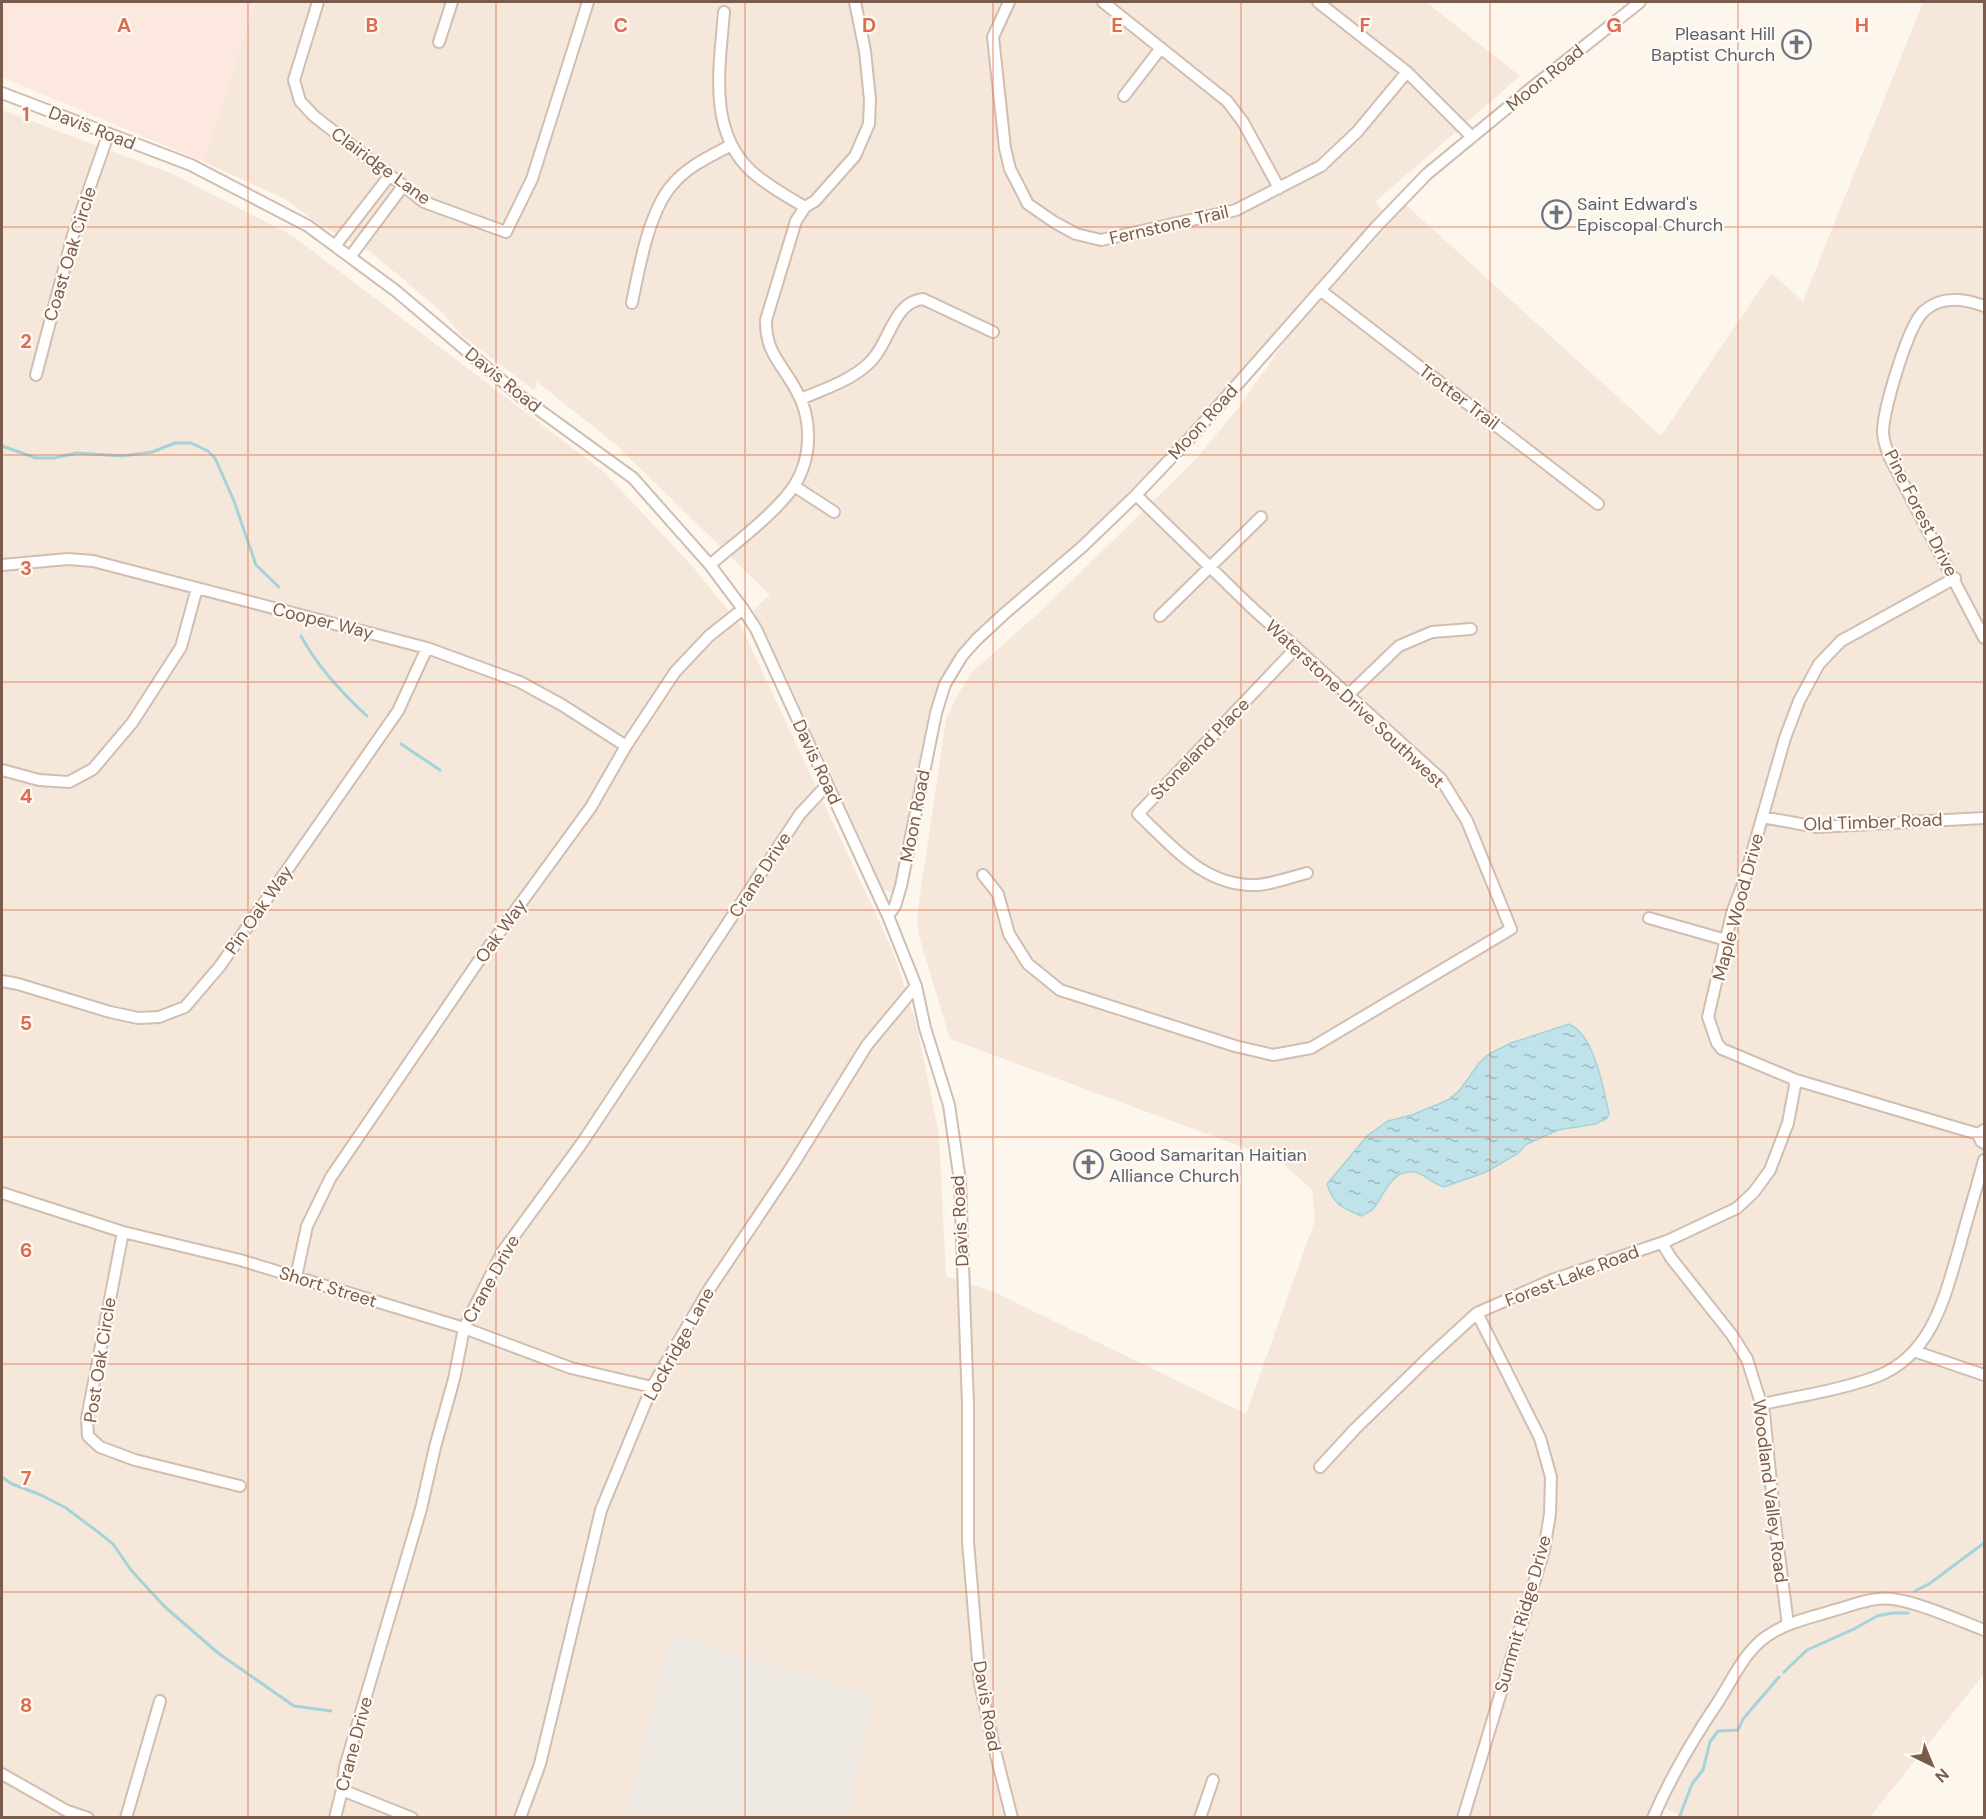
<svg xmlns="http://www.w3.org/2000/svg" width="1986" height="1819" font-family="'DM Sans',sans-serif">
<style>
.residential{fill:#f5e8da}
.commercial{fill:#fde8e0}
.industrial{fill:#efe9e4}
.water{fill:url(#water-ripples);stroke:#a5d3da;stroke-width:1.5}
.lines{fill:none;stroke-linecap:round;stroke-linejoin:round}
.stream{stroke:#a5d3da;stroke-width:3}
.minor-casing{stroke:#d1beb0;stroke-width:14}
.minor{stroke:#fff;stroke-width:10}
.grid{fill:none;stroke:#dc6d51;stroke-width:1.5;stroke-opacity:0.55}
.labels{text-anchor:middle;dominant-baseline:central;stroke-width:4.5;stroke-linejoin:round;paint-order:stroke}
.worship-label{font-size:18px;fill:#5b616d;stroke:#fffaf3;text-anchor:start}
.street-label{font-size:18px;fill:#7a5c4d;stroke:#fffaf3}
.grid-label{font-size:20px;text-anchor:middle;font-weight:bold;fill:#dc6d51;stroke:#fffaf3;stroke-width:4.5;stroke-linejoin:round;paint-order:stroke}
</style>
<defs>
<pattern id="water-ripples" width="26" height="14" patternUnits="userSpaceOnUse" patternTransform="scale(1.5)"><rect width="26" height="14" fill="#bfe3e8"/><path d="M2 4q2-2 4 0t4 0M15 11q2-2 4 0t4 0" fill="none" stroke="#a0bbbe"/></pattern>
</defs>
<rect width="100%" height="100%" fill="#fdf6ec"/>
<path class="residential" d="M255 2H1426L1520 76 1375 202 1384 211 1174 447 1088 534 987 622 959 652 938 686 926 725 896 884 894 891 889 892 884 890 778 659 753 610 770 595 614 443 537 382 534 390 461 335 444 314 372 253 323 227 283 198 204 162Z
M1923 2H1984V1674L1870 1817 1683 1818 1664 1807 1660 1818 848 1817 853 1786 672 1633 625 1817H2V110L173 174 293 236 603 471 693 567 741 626 893 951 916 1022 939 1134 946 1276 994 1292 1246 1414 1315 1220 1312 1190 1280 1161 950 1039 919 936 917 916 946 719 957 696 972 672 1042 610 1196 459 1239 407 1285 341 1406 205 1661 436 1771 273 1803 301Z"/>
<path class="commercial" d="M2 2H255L204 162 2 77Z"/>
<path class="industrial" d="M671 1633 875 1697 853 1786 848 1817H625Z"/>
<path class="water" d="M1569 1024C1594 1034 1604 1090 1609 1114L1606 1119 1595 1124 1558 1130 1527 1144 1517 1154 1486 1172 1444 1187C1432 1184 1426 1174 1414 1172 1391 1169 1385 1195 1373 1209 1370 1212 1365 1214 1361 1216 1342 1208 1333 1204 1327 1184L1368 1135 1388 1121 1412 1115 1448 1100 1460 1090 1479 1063 1489 1054 1511 1043Z"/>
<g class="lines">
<path class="stream" d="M2 446 36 458H54L77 453 122 456 152 452 175 443H191L208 451 215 458 234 501 256 565 279 587
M301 636C317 666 342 693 367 716
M401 744 440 770
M2 1477 12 1484 41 1495 66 1508 98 1532 113 1544 131 1570 164 1606 218 1653 294 1706 331 1711
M1915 1591 1929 1584 1984 1543
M1784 1672 1807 1650 1854 1629 1877 1616 1892 1613H1908
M1679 1818 1692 1784 1703 1770 1710 1742 1718 1731 1738 1730 1743 1719 1779 1677"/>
<defs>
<path id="minor" d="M318 2 294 80 300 101 314 116 424 202 506 232 532 179 588 2
M1009 2 993 37 1005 148 1010 169 1028 204 1054 222 1076 234 1101 240 1236 210 1321 166 1357 132 1407 72
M1103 2 1227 101 1243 122 1279 188
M1318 2 1407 72 1472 137
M724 12C720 65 707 130 751 171 767 185 786 196 805 207
M439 42 452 2
M2 93 191 165 308 226 396 291 520 396 633 478 710 565 743 609 756 629 888 916 916 986 925 1028 949 1105 960 1181 968 1405V1542L972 1589 980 1684 995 1751 1012 1818
M1124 96 1161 48
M335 246 390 175
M350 257 403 186
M1320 290 1598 504
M632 303C639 268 649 210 673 184 688 166 711 156 731 145
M1984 306C1964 299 1942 295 1924 311 1908 325 1883 410 1883 432 1883 441 1887 450 1890 458L1984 638
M36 375 73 235 108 135
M801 399C824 389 850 381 868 364 890 345 892 302 923 299L993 332
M794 486 834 512
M2 565 68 559 93 561 427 648 520 682 562 705 626 746
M710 565C735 543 775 514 794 486 812 458 813 419 796 390 782 364 765 352 766 320L796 221 805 207 815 201 855 156 869 124 870 100 865 51 855 2
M1955 578 1841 641 1819 664 1799 701 1785 738 1744 881 1732 913 1708 1017 1717 1043 1722 1049 1796 1080 1978 1134 1984 1130
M1160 616 1261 517
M1296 648 1138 814C1173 847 1205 887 1257 885 1273 884 1291 877 1307 873
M1348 695 1399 646 1432 632 1471 629
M2 770 39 780 69 782 93 769 132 723 181 647 197 588
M1762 817 1817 827 1984 818
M983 875 998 894 1009 934 1028 964 1060 990 1235 1046 1273 1055 1311 1048 1511 929 1467 821 1441 779 1250 606 1136 495
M888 916 895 906 901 886 936 713 945 684 962 656 976 640 1004 614 1082 547 1136 495 1191 437 1376 227 1427 174 1529 90 1640 2
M1649 918 1726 940
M2 981 18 984 110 1012 138 1018 159 1017 185 1007 220 966 398 711 427 648
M1978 1134 1981 1141 1984 1143
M2 1193 123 1232 240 1260 464 1328 571 1368 652 1387
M123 1232 87 1418 88 1436 100 1447 135 1460 240 1486
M1662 1243 1671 1258 1732 1335 1747 1359 1764 1413 1775 1523 1788 1625
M296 1277 307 1226 331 1177 480 959 591 807 626 746 675 672 709 636 743 609
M1914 1351 1984 1375
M1762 1404C1800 1396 1841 1390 1878 1376 1932 1354 1944 1299 1959 1249 1967 1219 1976 1190 1984 1160
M1320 1467 1355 1429 1429 1357 1477 1313 1552 1280 1667 1241 1737 1208 1754 1192 1770 1170 1788 1123 1796 1080
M2 1774 67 1811 88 1818
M342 1790 412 1818
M126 1818 160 1701
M335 1818 342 1790 345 1767 421 1509 435 1447 454 1379 464 1328 503 1251 582 1143 800 814 827 785
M520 1818 540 1764 601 1510 652 1387 708 1291 792 1166 867 1045 916 986
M1200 1818 1213 1780
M1463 1818 1544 1550 1550 1514 1551 1477 1540 1438 1477 1313
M1653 1818C1671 1776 1693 1739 1718 1702 1733 1679 1744 1652 1767 1636 1787 1622 1813 1617 1835 1610 1854 1605 1874 1596 1893 1599 1920 1603 1958 1620 1984 1630"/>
</defs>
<use href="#minor" class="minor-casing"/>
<use href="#minor" class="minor"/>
</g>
<path class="grid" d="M248 2V1818M496 2V1818M745 2V1818M993 2V1818M1241 2V1818M1490 2V1818M1738 2V1818M2 227H1984M2 455H1984M2 682H1984M2 910H1984M2 1137H1984M2 1364H1984M2 1592H1984"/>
<defs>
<symbol id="church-ring" viewBox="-11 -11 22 22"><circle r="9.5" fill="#fffaf3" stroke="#6b7280" stroke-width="1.5"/><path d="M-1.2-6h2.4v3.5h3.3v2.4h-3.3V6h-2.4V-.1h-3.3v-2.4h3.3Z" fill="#6b7280"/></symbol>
</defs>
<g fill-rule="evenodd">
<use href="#church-ring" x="1780" y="28" width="33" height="33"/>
<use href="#church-ring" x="1540" y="198" width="33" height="33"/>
<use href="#church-ring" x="1072" y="1148" width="33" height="33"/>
</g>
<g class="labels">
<g class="worship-label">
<text x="1775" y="34" text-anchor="end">Pleasant Hill<tspan x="1775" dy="21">Baptist Church</tspan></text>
<text x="1577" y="204">Saint Edward's<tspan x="1577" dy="21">Episcopal Church</tspan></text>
<text x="1109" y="1155">Good Samaritan Haitian<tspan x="1109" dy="21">Alliance Church</tspan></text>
</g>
<g class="street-label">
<text transform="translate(1545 78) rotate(-39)">Moon Road</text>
<text transform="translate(92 128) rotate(21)">Davis Road</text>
<text transform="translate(381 166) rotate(36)">Clairidge Lane</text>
<text transform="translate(1169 225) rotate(-13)">Fernstone Trail</text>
<text transform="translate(70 254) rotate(-73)">Coast Oak Circle</text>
<text transform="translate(503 380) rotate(39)">Davis Road</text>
<text transform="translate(1459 397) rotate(37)">Trotter Trail</text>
<text transform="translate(1203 422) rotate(-48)">Moon Road</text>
<text transform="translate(1921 513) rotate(63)">Pine Forest Drive</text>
<text transform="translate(323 621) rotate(14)">Cooper Way</text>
<text transform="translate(1355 704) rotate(43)">Waterstone Drive Southwest</text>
<text transform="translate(1200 749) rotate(-46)">Stoneland Place</text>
<text transform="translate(817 762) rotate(65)">Davis Road</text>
<text transform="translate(915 816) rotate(-79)">Moon Road</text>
<text transform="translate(1873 822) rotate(-2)">Old Timber Road</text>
<text transform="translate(760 875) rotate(-57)">Crane Drive</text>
<text transform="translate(1738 907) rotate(-75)">Maple Wood Drive</text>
<text transform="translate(259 910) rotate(-55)">Pin Oak Way</text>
<text transform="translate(501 931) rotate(-54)">Oak Way</text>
<text transform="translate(960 1221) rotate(-93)">Davis Road</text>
<text transform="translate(1572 1276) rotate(-21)">Forest Lake Road</text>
<text transform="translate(491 1279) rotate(-61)">Crane Drive</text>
<text transform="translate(328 1287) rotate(17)">Short Street</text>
<text transform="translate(679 1344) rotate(-61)">Lockridge Lane</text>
<text transform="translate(100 1360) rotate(-81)">Post Oak Circle</text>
<text transform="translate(1770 1491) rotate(83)">Woodland Valley Road</text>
<text transform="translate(1523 1614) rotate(-74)">Summit Ridge Drive</text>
<text transform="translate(987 1706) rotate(80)">Davis Road</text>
<text transform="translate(354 1744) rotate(-75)">Crane Drive</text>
</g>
</g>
<g class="grid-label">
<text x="124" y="32">A</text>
<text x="372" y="32">B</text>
<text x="621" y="32">C</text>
<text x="869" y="32">D</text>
<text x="1117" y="32">E</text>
<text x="1365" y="32">F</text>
<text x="1614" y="32">G</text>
<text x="1862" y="32">H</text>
<text x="26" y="121">1</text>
<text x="26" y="348">2</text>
<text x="26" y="575">3</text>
<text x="26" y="803">4</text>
<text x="26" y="1030">5</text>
<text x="26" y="1257">6</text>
<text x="26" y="1485">7</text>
<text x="26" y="1712">8</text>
</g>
<rect width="1986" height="1819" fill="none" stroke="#7a5c4d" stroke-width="6"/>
<g transform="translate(1932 1765) rotate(137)" stroke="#fffaf3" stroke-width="4.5" paint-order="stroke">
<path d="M0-4.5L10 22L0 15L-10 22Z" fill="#7a5c4d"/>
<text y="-9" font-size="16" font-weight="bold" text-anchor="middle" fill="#7a5c4d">N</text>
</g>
</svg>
